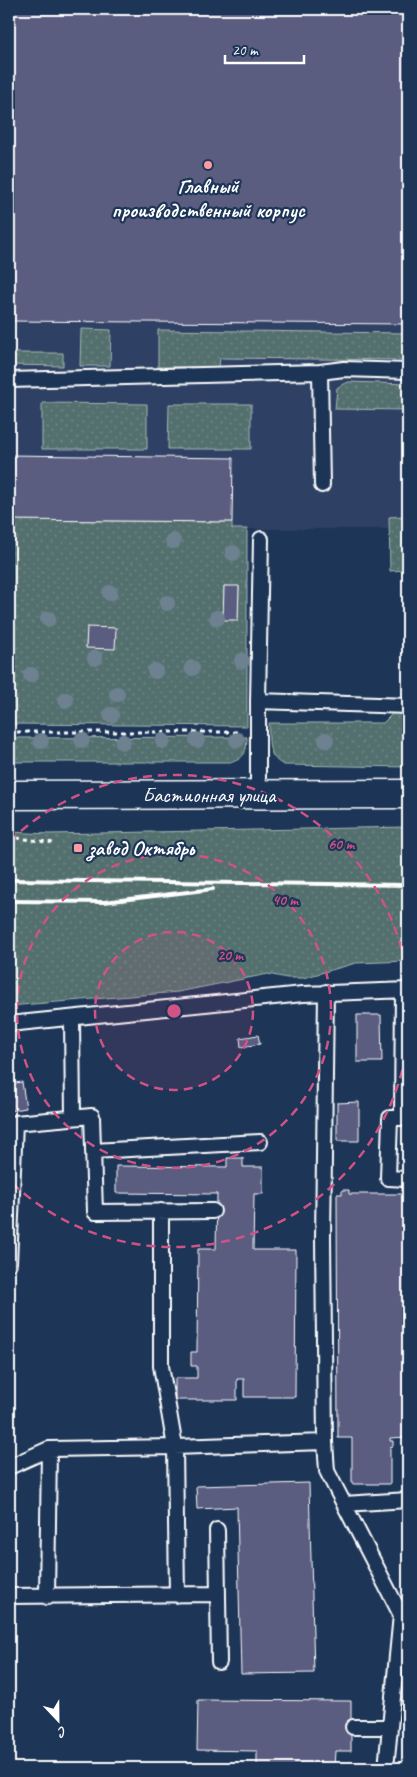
<svg xmlns="http://www.w3.org/2000/svg" width="417" height="1777" font-family="Caveat,sans-serif">
<style>
.built{fill:#2f4163}
.grass{fill:url(#grass-dots);stroke:#a8b8b6;fill-rule:evenodd}
.building{fill:#5a5c80;stroke:#fff}
.lines{fill:none;stroke-linecap:round;stroke-linejoin:round}
.service-casing{stroke:#fff;stroke-width:18}
.secondary-casing{stroke:#fff;stroke-width:31}
.path{stroke:#fff;stroke-width:3;stroke-dasharray:4 4;stroke-linecap:butt}
.service{stroke:#1d3557;stroke-width:14}
.secondary{stroke:#1d3557;stroke-width:28}
.rail{stroke:#fff;stroke-width:4}
.tree{fill:#6e8190}
.ring{fill:none;stroke:#d15284;stroke-width:2.5;stroke-dasharray:9 6}
.poi-dot{fill:#ff9aa2;stroke:#1d3557;stroke-width:2}
.labels{text-anchor:middle;dominant-baseline:central;stroke-width:4.5;stroke-linejoin:round;paint-order:stroke}
.poi-label{font-size:21px;font-weight:bold;fill:#fff;stroke:#1d3557}
.street-label{font-size:21px;fill:#fff;stroke:#1d3557}
.centre{fill:#d15284;stroke:#1d3557;stroke-width:2.5}
.ring-label{font-size:15px;text-anchor:middle;font-weight:bold;fill:#d15284;stroke:#1d3557;stroke-width:4.5;stroke-linejoin:round;paint-order:stroke}
</style>
<defs>
<pattern id="grass-dots" width="8" height="8" patternUnits="userSpaceOnUse" patternTransform="scale(1.25)"><rect width="8" height="8" fill="#52706e"/><path d="M2 2h.1M6 6h.1" fill="none" stroke="#6c8584" stroke-width="1.8" stroke-linecap="round"/></pattern>
</defs>
<rect width="100%" height="100%" fill="#1d3557"/>
<filter id="ink" filterUnits="userSpaceOnUse"><feTurbulence type="fractalNoise" baseFrequency=".02" numOctaves="2"/><feDisplacementMap in="SourceGraphic" scale="10" xChannelSelector="R" yChannelSelector="G"/><feConvolveMatrix kernelMatrix="1 2 1 2 8 2 1 2 1" color-interpolation-filters="sRGB"/></filter>
<g filter="url(#ink)">
<path class="built" d="M9 9H408V570L390 571 389 529H232V522L9 520Z"/>
<path class="grass" d="M81 329 111 330 110 366H80Z
M158 330 408 333V360L220 358 219 367H158Z
M9 353H63V366L9 365Z
M349 382 408 384V570L390 571 389 517 405 516 407 410 335 409 337 388 343 384Z
M42 403 147 404V449H42Z
M169 404H251V449H168Z
M9 520 232 522V529H247V726L9 724ZM224 586 239 587 238 620 223 619ZM87 628H115L86 647Z
M408 712V767L284 765C266 757 269 739 269 723H383L393 713Z
M247 737C247 749 245 759 232 762H9V738Z
M408 827V961L356 963 303 978H287L268 974 178 992 9 1006V832L49 834Z"/>
<path class="building" d="M9 9H408V324L9 321Z
M9 455 233 458 232 522 9 520Z
M224 586H239L238 620H223Z
M87 627 116 628 115 649 86 648Z
M357 1015H381L382 1062H357Z
M258 1035 260 1044 241 1047 240 1038Z
M22 1082 26 1108 9 1111V1084Z
M359 1102V1141H337V1103Z
M227 1158H243V1167H263V1194H254L253 1250H296L295 1397H244V1379H237V1400H175V1378H197V1366H191V1352H197L198 1249H216L217 1194 116 1193V1166L227 1167Z
M342 1190H349V1194H408V1437L390 1438V1441H393V1446L390 1447V1484H352V1438H338L337 1194H342Z
M309 1483 314 1673 241 1674 237 1507 197 1509 196 1486Z
M198 1700 351 1701V1751H335L334 1768H257V1751L197 1750Z"/>
<g class="lines">
<defs>
<path id="service" d="M320 372 322 485
M9 380 320 372 344 369 408 371
M258 701 261 539
M258 795V701L408 706
M326 992 323 1239 325 1442 327 1471 401 1615
M72 1019 73 1117
M9 1024 303 994 408 990
M402 1118 403 990
M408 1118H390L388 1178 408 1179
M93 1151 260 1142
M161 1211V1366L175 1447 177 1595
M9 1263 15 1123 92 1116 95 1212 213 1211
M9 1467 49 1449 175 1447 325 1442
M344 1504 408 1500
M217 1530 219 1662
M9 1596 217 1594
M47 1597 49 1449
M353 1727H390
M386 1768 401 1615 408 1605"/>
<path id="secondary" d="M9 795 408 794"/>
</defs>
<use href="#service" class="service-casing"/>
<use href="#secondary" class="secondary-casing"/>
<path class="path" d="M9 732H237
M9 837 55 843"/>
<use href="#service" class="service"/>
<use href="#secondary" class="secondary"/>
<path class="rail" d="M9 880 408 885
M9 901 104 902 213 889"/>
</g>
<g class="tree">
<circle cx="173" cy="541" r="8"/>
<circle cx="233" cy="553" r="8"/>
<circle cx="110" cy="593" r="8"/>
<circle cx="167" cy="603" r="8"/>
<circle cx="217" cy="618" r="8"/>
<circle cx="48" cy="619" r="8"/>
<circle cx="95" cy="658" r="8"/>
<circle cx="242" cy="661" r="8"/>
<circle cx="192" cy="668" r="8"/>
<circle cx="155" cy="671" r="8"/>
<circle cx="31" cy="675" r="8"/>
<circle cx="117" cy="694" r="8"/>
<circle cx="66" cy="700" r="8"/>
<circle cx="111" cy="715" r="8"/>
<circle cx="82" cy="740" r="8"/>
<circle cx="197" cy="740" r="8"/>
<circle cx="237" cy="740" r="8"/>
<circle cx="326" cy="740" r="8"/>
<circle cx="41" cy="741" r="8"/>
<circle cx="163" cy="741" r="8"/>
<circle cx="123" cy="742" r="8"/>
</g>
</g>
<circle cx="174" cy="1011" r="79" fill="#d15284" fill-opacity=".12"/>
<g class="ring">
<circle cx="174" cy="1011" r="79"/>
<circle cx="174" cy="1011" r="157"/>
<path d="M408 1040A236 236 0 0 1 10 1181M10 841A236 236 0 0 1 408 982"/>
</g>
<g class="poi-dot">
<circle cx="208" cy="165" r="5"/>
<rect x="73" y="843" width="10" height="10" rx="2.5"/>
</g>
<g class="labels">
<g class="poi-label">
<text x="208" y="186">Главный<tspan x="208" dy="24">производственный корпус</tspan></text>
<text x="88" y="848" text-anchor="start">завод Октябрь</text>
</g>
<g class="street-label">
<text x="209" y="795">Бастионная улица</text>
</g>
</g>
<circle cx="174" cy="1011" r="8" class="centre"/>
<g class="ring-label">
<text x="341" y="849">60 m</text>
<text x="285" y="905">40 m</text>
<text x="230" y="960">20 m</text>
</g>
<rect width="417" height="1777" fill="none" stroke="#1d3557" stroke-width="30"/>
<rect x="15" y="15" width="387" height="1747" fill="none" stroke="#fff" stroke-width="2" filter="url(#ink)"/>
<g transform="translate(58 1720) rotate(158)" stroke="#1d3557" stroke-width="4" paint-order="stroke">
<path d="M0-4L9 19L0 12L-9 19Z" fill="#ffffff"/>
<text y="-8" font-size="14" font-weight="bold" text-anchor="middle" fill="#ffffff">С</text>
</g>
<path d="M225 55v8h79v-8" fill="none" stroke="#ffffff" stroke-width="2.5"/>
<text x="232" y="55" font-size="15" fill="#ffffff" stroke="#1d3557" stroke-width="4" paint-order="stroke">20 m</text>
</svg>
